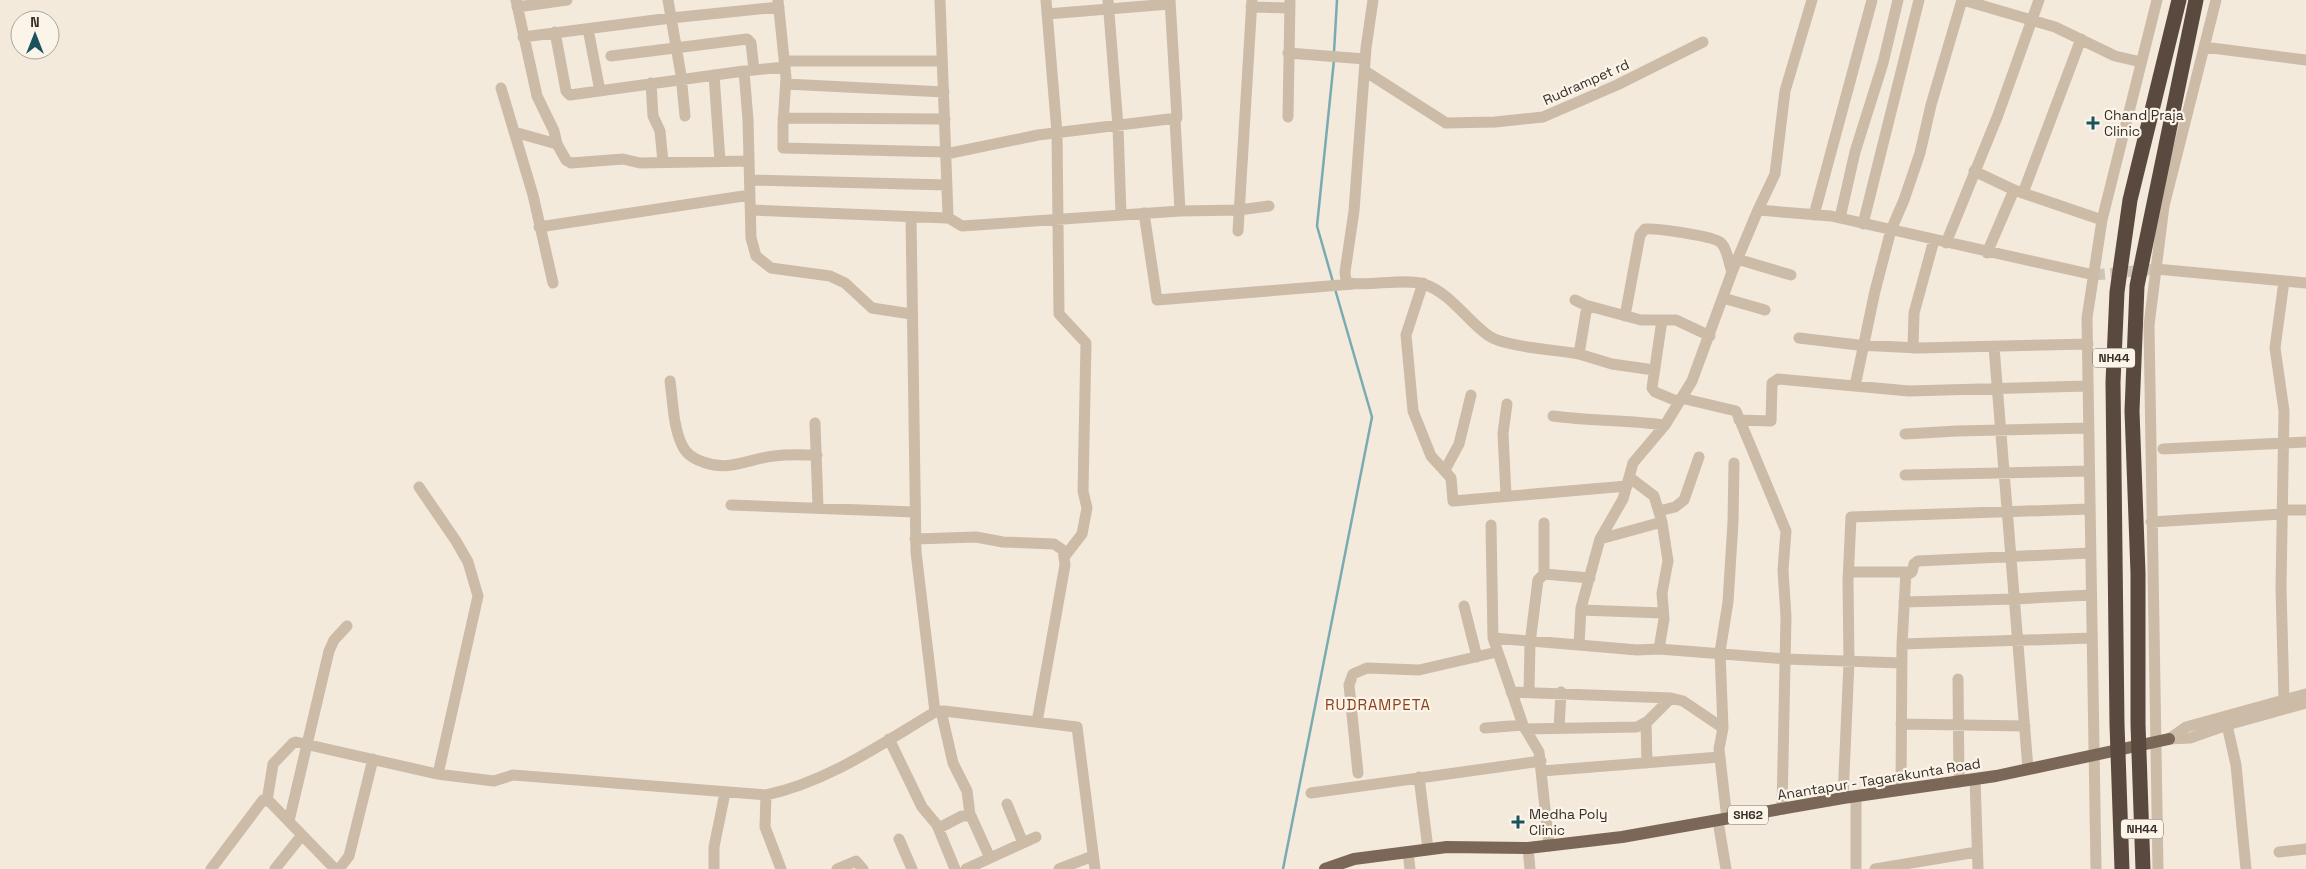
<svg xmlns="http://www.w3.org/2000/svg" width="2306" height="869" font-family="'Space Grotesk',sans-serif">
<style>
.lines{fill:none;stroke-linecap:round;stroke-linejoin:round}
.stream{stroke:#79abb2;stroke-width:2.5}
.minor-tunnel{stroke:#cec4b8;stroke-width:11;stroke-dasharray:11 5.5;stroke-linecap:butt}
.minor{stroke:#ccbba7;stroke-width:11}
.major{stroke:#7b6758;stroke-width:12}
.highway{stroke:#5a493f;stroke-width:15}
.poi-dot{fill:#1b535c;stroke:#fbf4e9;stroke-width:2}
.labels{text-anchor:middle;dominant-baseline:central;stroke-width:4.5;stroke-linejoin:round;paint-order:stroke}
.shield{fill:#fbf4e9;stroke:#726962;stroke-width:1}
.shield-label{font-size:12px;font-weight:bold;fill:#382e28}
.street-label{font-size:14px;fill:#382e28;stroke:#fbf4e9}
.poi-label{font-size:14px;fill:#382e28;stroke:#fbf4e9;text-anchor:start}
.neighbourhood-label{font-size:15px;letter-spacing:1px;fill:#8c401d;stroke:#fbf4e9}
</style>
<rect width="100%" height="100%" fill="#f3eadc"/>
<g class="lines">
<path class="stream" d="M1334 52 1337 0
M1333 282 1317 226 1334 60
M1283 869 1372 417 1335 289"/>
<path class="minor-tunnel" d="M2094 275 2156 269"/>
<path class="minor" d="M516 0 537 96 554 131 557 144
M668 0 681 75 685 116
M778 0 786 78 783 125V148L946 152
M1046 0 1057 133 1059 314 1086 343 1083 491 1087 508 1082 534 1065 556
M1108 0 1118 126 1121 215
M1373 0 1366 48 1354 211 1345 272 1346 281C1356 289 1405 277 1424 284 1452 294 1466 320 1489 336 1505 347 1558 350 1579 354
M1963 0 2055 27 2115 56 2141 62
M517 7 567 0
M1251 7 1289 8
M1047 14 1170 4
M588 29 600 91
M555 32 566 91 570 95 744 71 785 67
M523 37 671 18 779 7
M2204 47 2306 60
M1288 53 1365 59
M611 56 747 39 751 43 754 70
M785 61H942
M744 71 748 120 751 238 756 256 771 268 830 276 845 283 872 308 911 314
M1368 73 1446 123 1495 122 1543 117 1617 85 1703 42
M714 75 720 161
M651 83 653 116 660 131 663 162
M786 84 944 92
M501 88 533 195 553 283
M1288 117 1290 0
M783 118 945 119
M1175 119 1180 211
M514 132 557 144 566 160 571 163 623 159 640 163 749 161
M946 154 1038 135 1177 118 1170 0
M1974 171 2014 190
M750 180 947 185
M2023 193 2081 39
M751 210 946 218 948 215 940 0
M1758 210 1775 174 1785 91 1812 0
M1144 213 1157 300 1353 284
M1814 215 1872 0
M911 217 916 552 935 712
M947 217 962 226 1180 211 1239 210 1269 206
M1840 218 1855 152 1883 63 1898 0
M1863 224 1919 0
M539 227 750 195
M1238 231 1252 0
M1946 243 1998 115 2039 0
M1987 253 2014 190 2102 220
M1737 259 1791 275
M2156 269 2306 283
M2284 281 2275 348 2284 411 2281 588 2284 699
M1423 283 1406 335 1413 411 1431 456 1451 478 1453 501 1627 486
M1723 298 1765 310
M1575 300 1585 305 1641 320H1676L1710 336
M1587 306 1579 354 1612 364 1654 370
M1625 316 1640 235 1645 229C1656 228 1712 236 1720 242 1727 247 1729 264 1732 272
M1662 320 1652 388 1655 392 1679 402
M1799 338 1858 345 1918 348 2088 344
M1994 347 2028 769
M1913 348 1914 313 1934 240
M670 381C673 402 673 426 682 445 686 454 694 459 703 462 729 472 748 459 774 456 788 454 803 455 817 455
M1855 386 1875 291 1891 230 1904 200 1920 153 1931 105 1962 0
M1681 398 1736 411 1786 531 1783 570 1786 617 1782 809
M1553 416C1590 421 1627 420 1665 425
M1739 420 1771 421 1772 383 1778 379 1909 391 2088 386
M815 423 818 507
M1905 434 1957 431 2088 428
M2163 449 2306 442
M1445 470 1459 444 1471 395
M1905 475 2088 471
M1629 477 1654 496 1662 522 1668 561 1662 593 1664 619 1659 649 1637 650 1579 645 1581 608 1600 539 1623 499 1633 463 1665 425 1692 381 1732 272 1758 210 1831 216 2094 275
M419 487 456 541 468 562 478 596 438 774
M1506 496 1503 433 1507 404
M731 505 915 512
M2282 510H2306
M1659 511 1675 507 1684 500 1699 457
M2151 522 2282 514
M1544 523V574L1590 578
M1491 525 1493 638 1523 725 1539 752 1549 846
M915 539 976 537 1003 542 1054 544 1063 550 1065 565 1037 722
M1600 539 1662 522
M1849 572H1906L1902 644 1901 790
M1906 576 1912 572 1914 564 1918 561 2090 553
M1904 602 2015 599 2091 595
M1464 606 1477 657
M1581 610 1663 613
M1493 638 1579 645
M1902 644 2092 638
M1659 649 1785 659 1902 663
M1958 679 1959 782
M1511 692 1671 698 1683 701 1723 728 1719 749 1727 819
M1529 692 1530 643 1538 580 1544 574
M941 711 953 763 967 791 970 815
M1646 723 1647 763
M1901 724 2025 726
M2227 725 2236 765 2246 869
M1485 728 1523 725
M1559 728 1561 692
M1723 728 1720 652 1728 602 1733 522 1734 463
M1525 729 1637 727 1648 721 1671 698
M889 739 922 807 937 825 955 869
M2169 739 2186 727 2306 694
M2169 739 2190 738 2227 725 2306 703
M1542 771 1720 757
M1358 773 1349 685 1353 674 1367 668 1419 670 1497 652
M1419 777 1428 849
M1975 779 1978 869
M1311 793 1541 761
M766 795 765 827 781 869
M1856 796V869
M1843 798 1849 662 1848 581 1851 517 2089 509
M267 801 273 764 293 743 296 742 437 774 494 781 513 775 766 795C828 782 881 744 935 712L944 711 1077 727 1095 869
M1007 804 1023 843
M289 821 329 651 334 640 347 626
M1718 821 1726 869
M939 828 962 816H971L990 858
M899 839 912 869
M1528 848 1530 869
M1408 852 1410 869
M2279 852 2306 849
M211 869 263 800 270 802 335 869
M275 869 302 835
M339 869 349 856 373 759
M714 869V847L725 793
M837 869 856 861 863 869
M966 869 1036 837
M1059 869 1093 856
M1875 869 1977 852
M2096 869 2087 318 2102 220 2157 0
M2158 869 2149 325 2164 206 2216 0"/>
<path class="major" d="M1325 869 1354 859 1447 847 1528 848 1622 837 1843 798 1996 776 2169 739"/>
<path class="highway" d="M2122 869 2117 724 2113 382 2117 292 2130 200 2179 0
M2143 869 2138 724V573L2132 411 2137 286 2196 0"/>
</g>
<g class="poi-dot">
<path d="M2090.5 115.5h5v5h5v5h-5v5h-5v-5h-5v-5h5z"/>
<path d="M1515.5 814.5h5v5h5v5h-5v5h-5v-5h-5v-5h5z"/>
</g>
<g class="labels">
<g class="shield">
<rect x="2093" y="348.5" width="42" height="19" rx="4"/>
<rect x="1728" y="805.5" width="40" height="19" rx="4"/>
<rect x="2121" y="819.5" width="42" height="19" rx="4"/>
</g>
<g class="shield-label">
<text x="2114" y="358">NH44</text>
<text x="1748" y="815">SH62</text>
<text x="2142" y="829">NH44</text>
</g>
<g class="street-label">
<text transform="translate(1586 82) rotate(-24)">Rudrampet rd</text>
<text transform="translate(1879 779) rotate(-9)">Anantapur - Tagarakunta Road</text>
</g>
<g class="poi-label">
<text x="2104" y="115">Chand Praja<tspan x="2104" dy="16">Clinic</tspan></text>
<text x="1529" y="814">Medha Poly<tspan x="1529" dy="16">Clinic</tspan></text>
</g>
<g class="neighbourhood-label">
<text x="1378" y="704">RUDRAMPETA</text>
</g>
</g>
<g transform="translate(35 35)"><circle r="24" fill="#fbf4e9" stroke="#ada59c"/>
<path d="M0-4L9 19L0 12L-9 19Z" fill="#1b535c"/>
<text y="-8" font-size="14" font-weight="bold" text-anchor="middle" fill="#382e28">N</text>
</g>
</svg>
